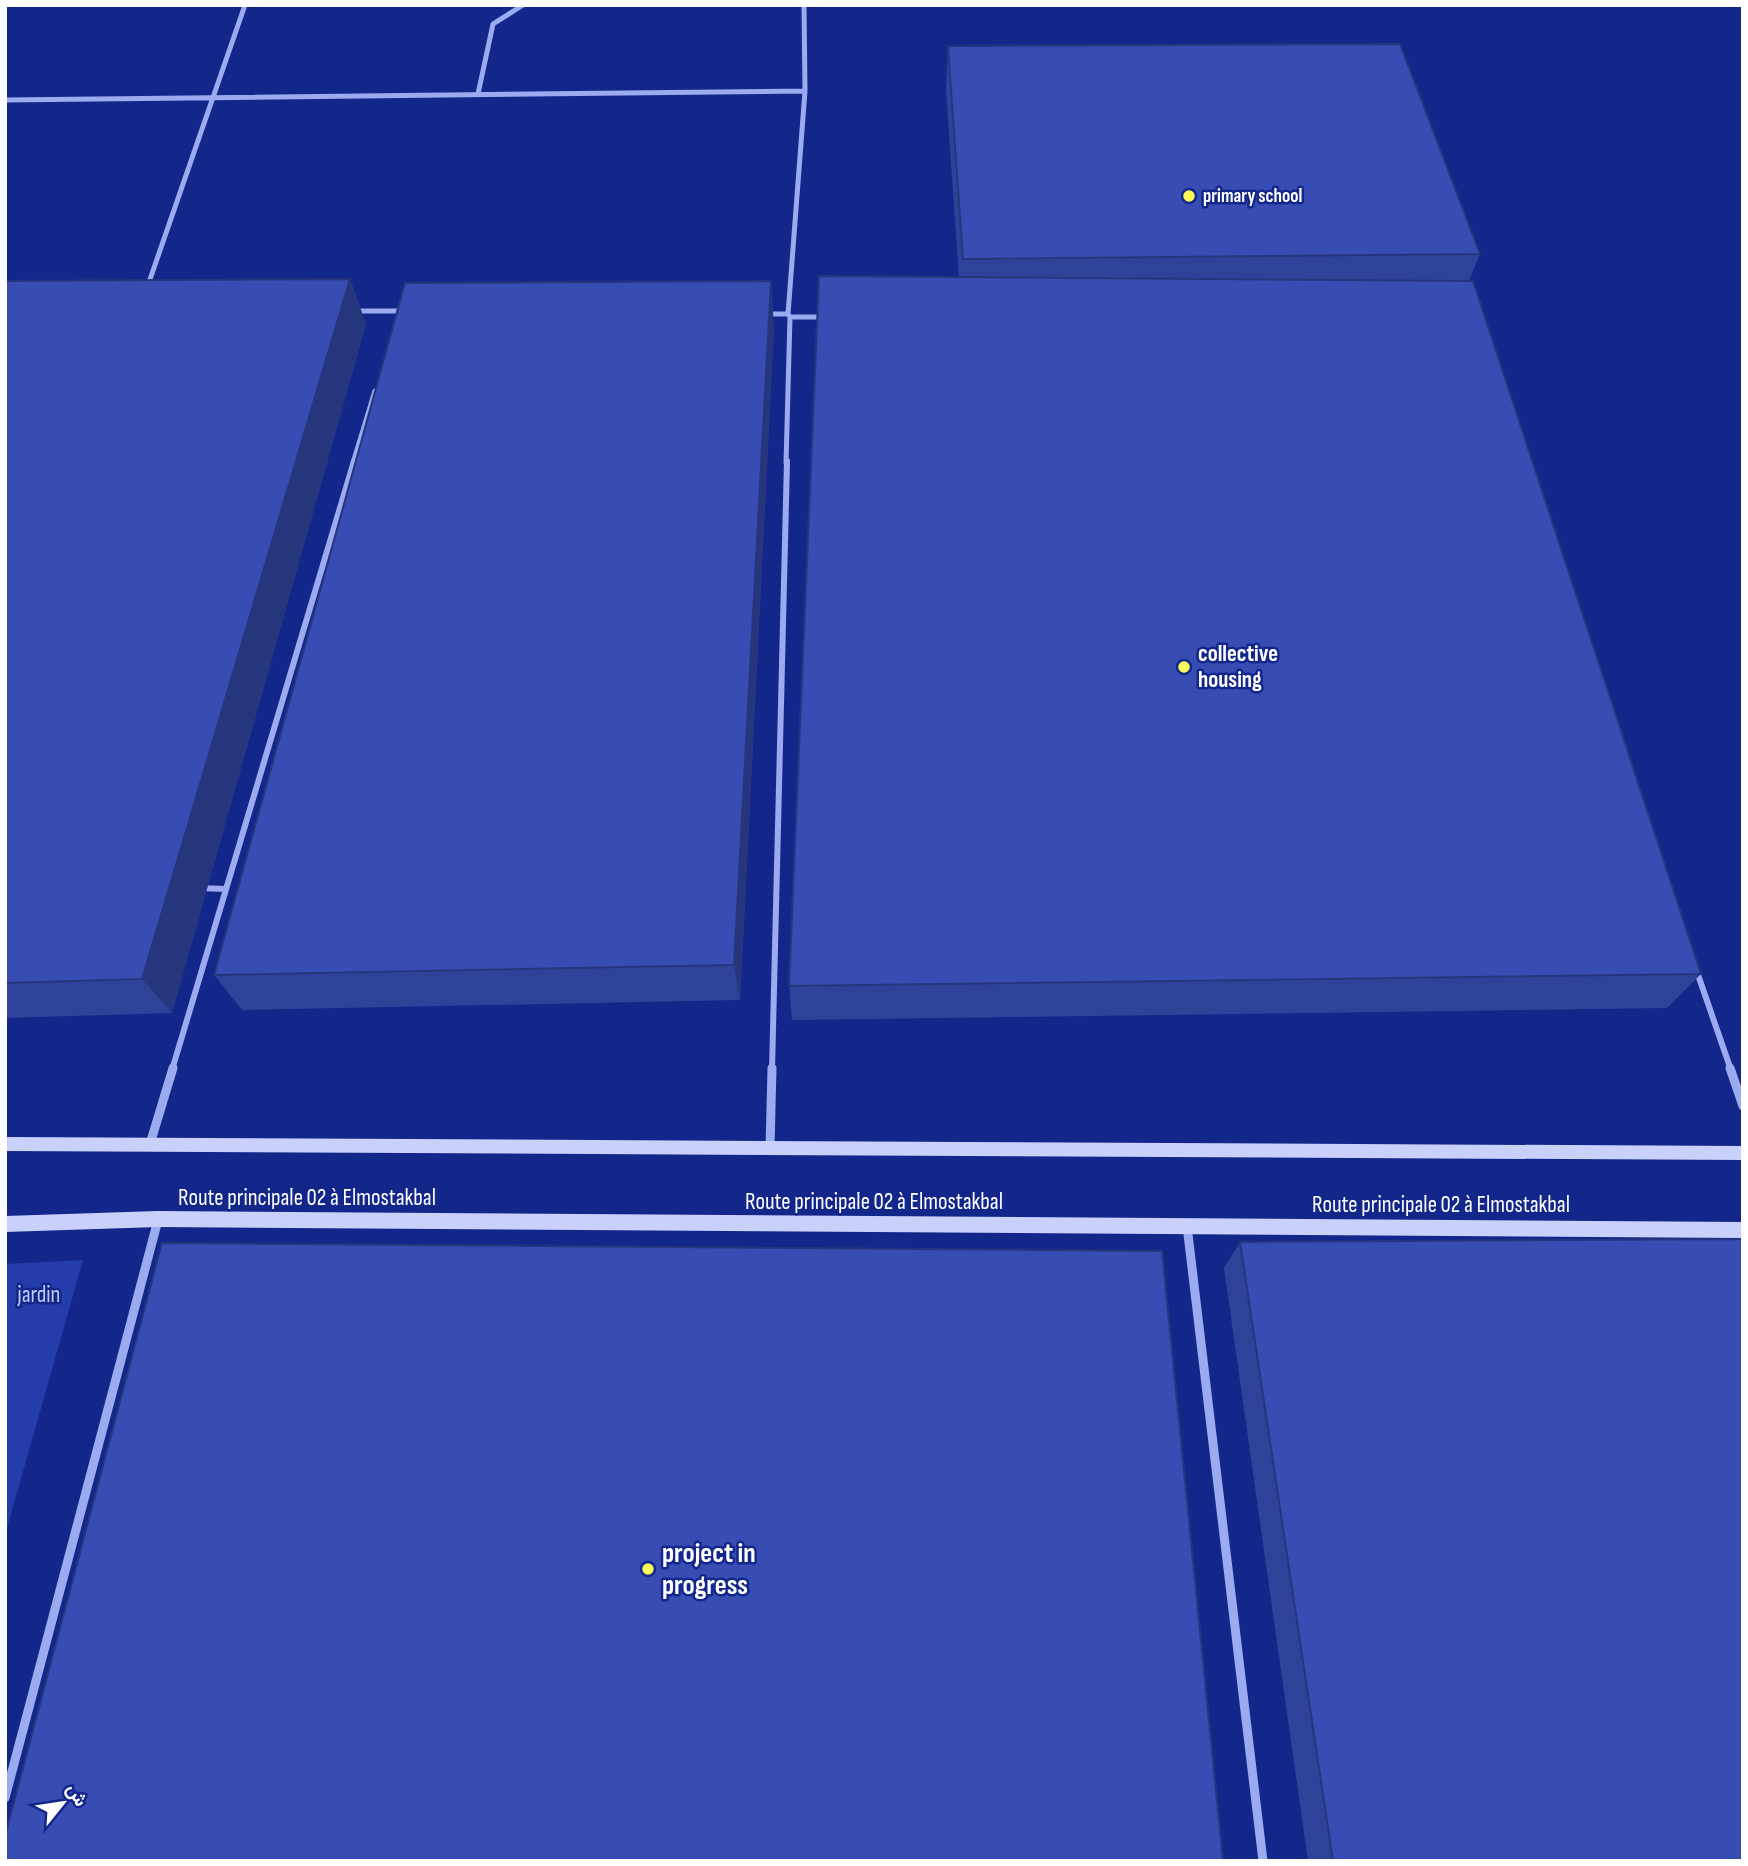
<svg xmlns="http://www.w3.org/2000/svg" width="1748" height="1866" font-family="'Sofia Sans Condensed',Vazirmatn,sans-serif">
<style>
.green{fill:#253dab}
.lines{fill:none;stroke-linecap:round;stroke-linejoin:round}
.minor-far2{stroke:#9babf0;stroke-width:5}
.minor-far1{stroke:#9babf0;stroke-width:6}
.minor{stroke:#9babf0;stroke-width:9}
.secondary{fill:#c9d1fb;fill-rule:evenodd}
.wall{fill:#2f429a}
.shaded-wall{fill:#26367d}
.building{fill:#374db3;stroke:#26367d;stroke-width:2}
.poi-dot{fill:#fffc5a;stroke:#13278b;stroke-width:2.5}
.labels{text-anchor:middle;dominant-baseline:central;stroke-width:5;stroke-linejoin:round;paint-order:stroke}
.far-poi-label{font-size:19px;font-weight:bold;fill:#fff;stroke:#13278b;text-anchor:start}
.poi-label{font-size:23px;font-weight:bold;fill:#fff;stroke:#13278b;text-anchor:start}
.street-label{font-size:23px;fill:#fff;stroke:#13278b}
.park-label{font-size:23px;fill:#c1ccfc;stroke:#13278b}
.near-poi-label{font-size:28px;font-weight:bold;fill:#fff;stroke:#13278b;text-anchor:start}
</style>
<rect width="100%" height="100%" fill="#13278b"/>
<path class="green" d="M83 1260 5 1535V1264Z"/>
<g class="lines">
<path class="minor-far2" d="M478 94 493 24 523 5
M5 100 805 91
M147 288 245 5
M354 311H400L398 316
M764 314H788L790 317 786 463
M788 314 805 91 804 5
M790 317H824
M353 463 375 391"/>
<path class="minor-far1" d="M198 888 226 889
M1696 969 1731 1070
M172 1070 354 461
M772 1070 787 461"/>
<path class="minor" d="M1730 1068 1743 1106
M150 1144 173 1068
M770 1148 772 1068
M1187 1226 1263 1861
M5 1798 158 1220"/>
<path class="secondary" d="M5 1137 1743 1146V1160L5 1151Z
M158 1211 1743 1222V1238L158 1227 5 1232V1216Z"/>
</g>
<path class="wall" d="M948 46 1480 254 1469 281 1701 974 1667 1008 792 1020 789 986 959 277 946 91Z
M350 279 366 324 172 1013 5 1018V281Z
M774 327 740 1000 242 1010 214 975Z
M1240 1242 1743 1861H1308L1224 1268Z"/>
<path class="shaded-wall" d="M350 279 366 324 172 1013 142 979Z
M771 281 774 327 740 1000 734 965Z"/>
<path class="building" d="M1400 44 1480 254 963 259 948 46Z
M819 276 1473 281 1701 974 789 986Z
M350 279 142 979 5 983V281Z
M771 281 734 965 214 975 405 283Z
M1743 1239V1861H1333L1240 1242Z
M162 1243 1162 1251 1223 1861H5V1836Z"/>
<g class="poi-dot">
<circle cx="1189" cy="196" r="7"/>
<circle cx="1184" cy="667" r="7"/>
<circle cx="648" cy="1569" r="7"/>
</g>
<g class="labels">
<g class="far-poi-label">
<text x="1203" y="196">primary school</text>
</g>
<g class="poi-label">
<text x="1198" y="654">collective<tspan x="1198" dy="26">housing</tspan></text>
</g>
<g class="street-label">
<text x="307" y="1198">Route principale 02 à Elmostakbal</text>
<text x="874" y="1202">Route principale 02 à Elmostakbal</text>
<text x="1441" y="1205">Route principale 02 à Elmostakbal</text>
</g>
<g class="park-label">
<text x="39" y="1295">jardin</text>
</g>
<g class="near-poi-label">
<text x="662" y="1553">project in<tspan x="662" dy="32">progress</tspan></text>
</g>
</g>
<rect width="1748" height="1866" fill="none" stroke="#ffffff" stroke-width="14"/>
<g transform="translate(63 1803) rotate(60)" stroke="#13278b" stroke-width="5" paint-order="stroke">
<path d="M0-5L12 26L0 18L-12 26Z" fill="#ffffff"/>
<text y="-10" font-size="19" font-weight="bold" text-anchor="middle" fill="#ffffff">ش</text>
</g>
</svg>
